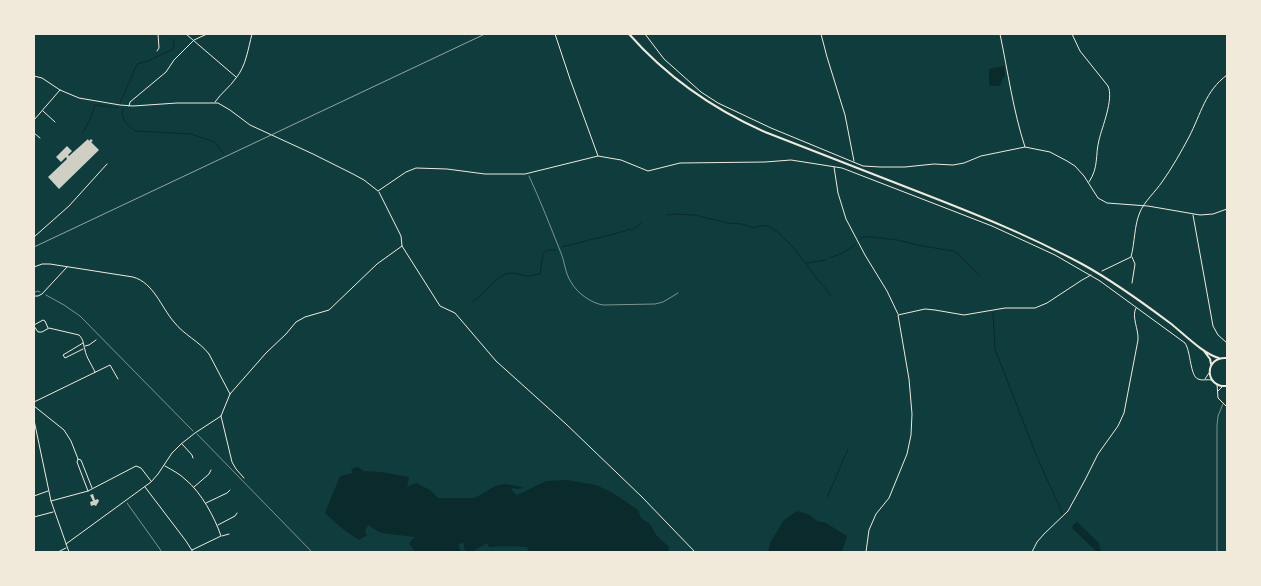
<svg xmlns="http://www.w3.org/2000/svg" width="1261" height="586" font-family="'DM Sans',sans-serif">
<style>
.water{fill:#0a2a2b}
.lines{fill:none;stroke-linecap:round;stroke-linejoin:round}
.stream{stroke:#0a2a2b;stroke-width:1}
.building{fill:#cfcfc3}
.path{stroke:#f1e9da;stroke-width:0.5}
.service{stroke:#f1e9da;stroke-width:0.5}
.minor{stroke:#f1e9da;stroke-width:1}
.trunk{stroke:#f1e9da;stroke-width:2}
.rail{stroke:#97a49c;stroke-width:1}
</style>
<rect width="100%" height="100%" fill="#0f3d3e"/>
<path class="water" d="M1004 66 1005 76 1004 78 1003 77 1000 86H991L989 85V69Z
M358 467 363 471 381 472 409 477 407 487 416 483 430 490 438 498H475L495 486 505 484 518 486 524 488 518 489 511 488 514 493 517 495 546 481 567 480 596 485 613 493 638 510 641 518 650 524 656 535 669 547V552H529L527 547 503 546 489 547 487 543 475 550V552H466L464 548V543L458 544 461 552H415L409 543 415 537 381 533 368 525 365 531 367 535 359 540 344 530 325 513 340 476 353 473 351 469Z
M797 511 810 515 817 521 826 523 847 536 842 552H768L770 543 784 520Z
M1077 522 1099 543 1101 552H1097L1072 528 1073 525Z"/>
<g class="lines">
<path class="stream" d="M120 103 137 64 148 61 173 49 174 40
M123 109C120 120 128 125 135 131L191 134 215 142 224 154
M82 134 91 118 95 105 118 108
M667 215 677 214 694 215 728 223 742 224 754 228C758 226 761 225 766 226 782 229 807 265 817 279 822 285 827 289 831 296
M859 240 863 237H871L898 240 917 245 953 251 957 253 979 275
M562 247 625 231 628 229 632 230 641 223
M829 258 843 253 855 245
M807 263 826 260
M472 302C484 295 494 278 506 274 514 271 520 276 528 276 532 276 536 274 540 274L543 254 547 250H557
M993 313 995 349 1037 457 1060 508 1062 515
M827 498 848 449"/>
</g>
<path class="building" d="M88 139 89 141 91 139 93 141 91 142 99 150 59 189 48 177 67 159 66 157 61 162 56 157 67 146 72 151 68 155 69 156Z
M93 494 95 500 98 499 99 501 96 506 94 505 91 506 90 502 93 501 90 495Z"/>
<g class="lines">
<path class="path" d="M529 176C541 202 551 228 561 253 565 263 565 273 571 282 577 293 591 303 603 305L655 304 663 302 678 293
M34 293 37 291 40 292
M46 295 64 305 80 316 193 431
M197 434 312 552
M127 503 162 552"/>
<path class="service" d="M1217 552V426L1218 416 1223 404"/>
<path class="minor" d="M186 34 236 77
M555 34 570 79 598 156
M645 34 664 59 701 92 718 103 771 128 863 166 880 167H905L934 164 953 165 964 163 981 156 1025 147 1050 152 1067 161 1075 166 1084 176 1098 198 1107 203 1148 206 1200 215 1213 214 1227 209
M821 34 827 57 845 115 854 161
M1000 34C1008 72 1013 110 1025 147
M1072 34 1080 51 1108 86C1114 99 1102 127 1099 140 1095 156 1099 167 1089 182
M157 51 159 48 158 34
M34 76 42 78 60 90 79 98 120 105 133 106 177 103H218L230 110 250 125 313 154 353 174 364 180 378 191 406 172 416 168 447 169 485 174H525L598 156 621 160 648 171 680 163 765 162 791 160 842 168 992 226 1055 255 1100 281 1185 343C1191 352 1190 376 1198 379 1202 381 1207 379 1212 380
M215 102C221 93 230 87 236 78 246 66 248 49 252 34
M129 106 130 102 166 72 174 60 194 40 207 34
M43 111 55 122
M34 120 60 90
M34 133 40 138
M834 167 838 193 846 219 865 255 887 291 898 314
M379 192 401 236 402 246 440 306 455 313 496 361 566 424 642 497 695 552
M1193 215 1213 326 1218 335 1227 343
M34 237 69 206 107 164
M1132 257 1135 264 1132 283
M34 267 42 264H50L133 277C154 283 161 307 174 322 184 335 199 341 209 354L230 394
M1102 271 1131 257C1135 242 1134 226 1140 212 1144 202 1156 191 1162 182 1172 168 1181 152 1189 137 1201 114 1205 91 1227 75
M34 296H38L42 294 67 267
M34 325 43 320 45 321 48 328
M34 326 38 332H42L49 328 79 335C84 340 83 344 85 350 86 357 92 365 95 372
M83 343 63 355 65 358 83 349
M85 346 89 345 96 340
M1205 379 1209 373
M1217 384 1218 398 1227 407
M1218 391 1223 386
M34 402 110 365 118 379
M34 406 64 430 71 441 78 459
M221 416 232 462 236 469 244 478
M34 420 51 501 69 552
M182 444 192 455 193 458
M165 466C172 470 180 474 186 480 201 492 215 518 221 536L192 550
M145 487 186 541 193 552
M194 487 209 474 211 470
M88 491 77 462 78 459 81 460 92 488
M34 496 48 491
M51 501 88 491 136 466 141 468 151 481
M206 503 227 493 230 490
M34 517 53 512
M218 525 235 516 237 513
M222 536 229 534
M66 544 151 482 158 474 172 453 181 444 195 433 221 416 230 394 266 353 286 334 296 322 305 317 329 310 377 264 402 246
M34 551 37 552
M58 552 66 548
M866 552 869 530 876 514 889 498 907 454 911 435 912 414 909 379 898 315 925 309 935 310 964 315 1005 308H1035L1047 303 1082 280 1091 275
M1032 552 1037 542 1044 534 1068 511 1085 480 1098 454 1118 426 1124 413 1138 340C1139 330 1131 316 1136 308"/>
<path class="trunk" d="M629 34C667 77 713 109 765 132 818 153 871 173 924 194 978 215 1030 236 1082 264 1113 281 1142 302 1170 323 1183 333 1203 354 1219 358
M1204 351 1210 359 1211 364
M1227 358C1204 356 1204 388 1227 386"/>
<path class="rail" d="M34 247 485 34"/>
</g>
<rect width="1261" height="586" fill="none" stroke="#f1e9da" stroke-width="70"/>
</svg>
